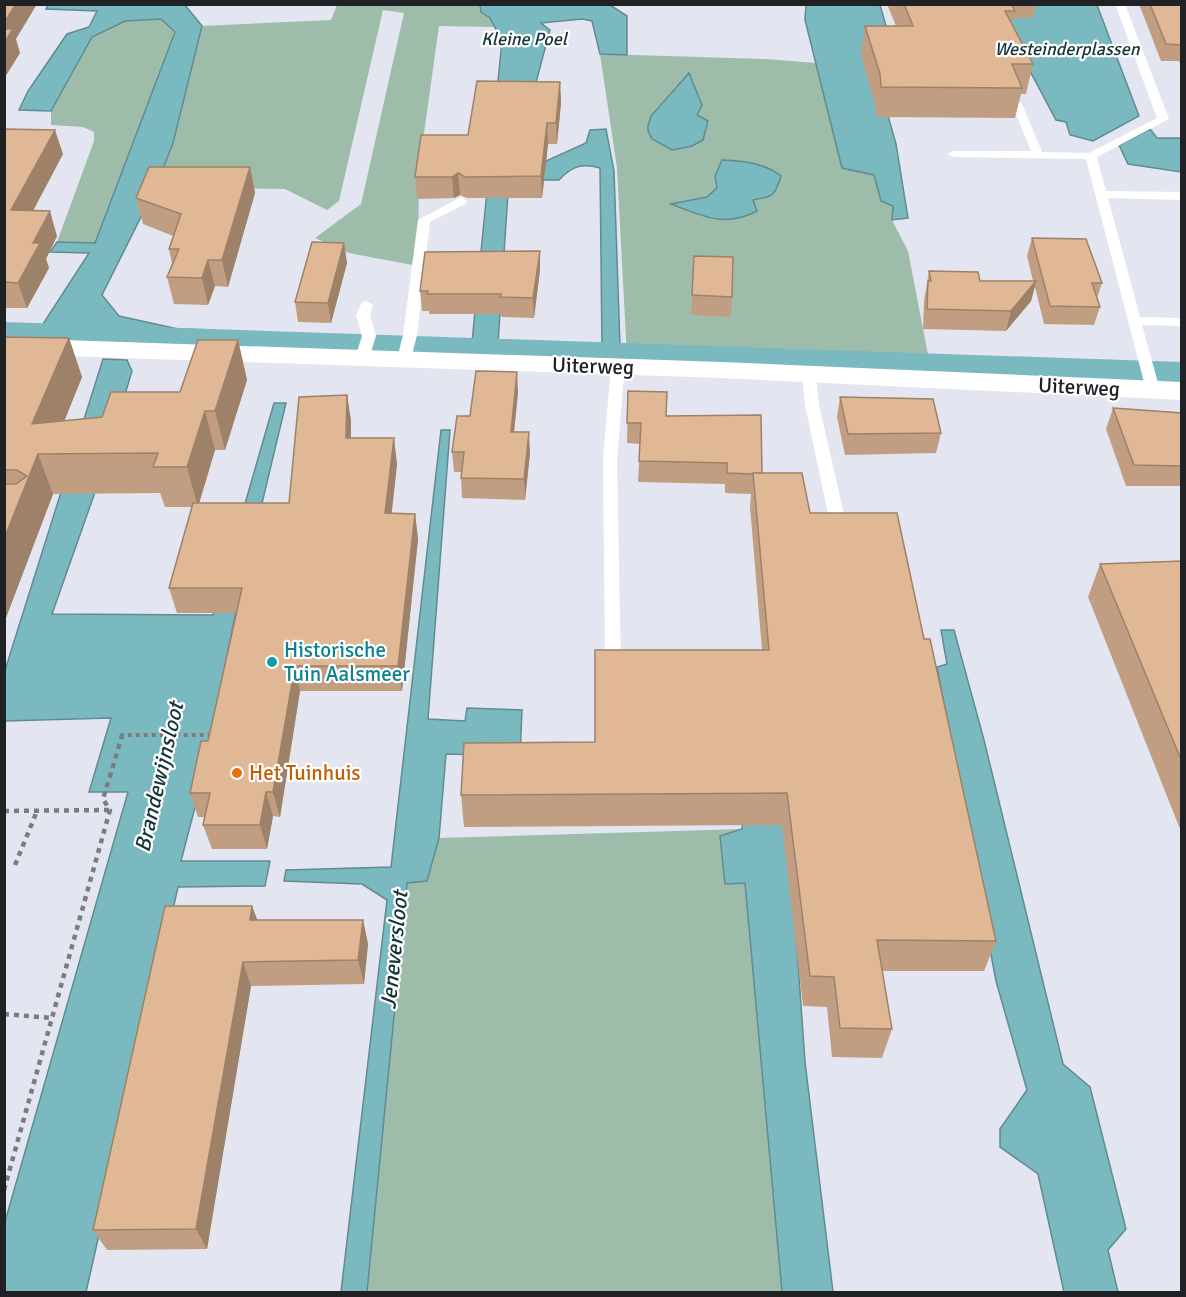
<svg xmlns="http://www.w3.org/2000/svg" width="1186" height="1297" font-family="Signika,sans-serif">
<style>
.green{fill:#9dbdaa;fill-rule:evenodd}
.water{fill:#7bb9c0;stroke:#608b91;stroke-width:1.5}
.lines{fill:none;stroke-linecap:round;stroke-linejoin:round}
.canal{fill:#7bb9c0;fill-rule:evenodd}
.path-far1{stroke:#7a7c82;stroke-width:4;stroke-dasharray:4 4;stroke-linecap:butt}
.path{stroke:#7a7c82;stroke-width:4.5;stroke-dasharray:5 5;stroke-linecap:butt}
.service{fill:#fff;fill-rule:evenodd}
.minor{fill:#fff;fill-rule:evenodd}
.wall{fill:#c19e81}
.shaded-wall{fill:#9d8169}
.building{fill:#e0b896;stroke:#9d8169;stroke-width:1.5}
.culture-dot{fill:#0f9aa8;stroke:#fff;stroke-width:2}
.food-dot{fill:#e8710a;stroke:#fff;stroke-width:2}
.labels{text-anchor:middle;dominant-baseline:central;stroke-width:4.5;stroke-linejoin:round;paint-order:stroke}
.far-water-label{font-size:18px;font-style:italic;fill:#153539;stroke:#fff}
.street-label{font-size:21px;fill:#202124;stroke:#fff}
.culture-label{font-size:21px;fill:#0d838f;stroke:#fff;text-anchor:start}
.food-label{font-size:21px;fill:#c56008;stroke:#fff;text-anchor:start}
.water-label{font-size:22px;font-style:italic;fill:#153539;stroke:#fff}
</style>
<rect width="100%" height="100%" fill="#e3e6f0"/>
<path class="green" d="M480 4 481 12 490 18 494 27 439 26 419 169 418 266 349 253 315 238 361 204 404 13 383 10 339 201 327 210 285 189 156 187 173 143 202 26 331 20 337 5Z
M161 19 175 32 95 243 57 242 94 141V132L83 127 51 125V111L92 37 125 21Z
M600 54 766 59 816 63 842 167 874 175 881 201 893 206 892 220 908 251 931 370 627 357 617 168ZM676 86 697 115 651 116 666 101ZM718 188 768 198 672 204 707 197Z
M742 829 720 837 725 884 745 883 782 1292H367L407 882 427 881 439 838Z"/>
<path class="water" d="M48 5H185L202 26 173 143 156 187 102 295 119 316 178 329 212 330 207 342 74 336 41 327 89 253 50 252 57 242 95 243 175 32 161 19 125 21 92 37 51 111 19 110 28 91 67 34 89 27 97 11 46 9Z
M480 5H610L627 16V55L600 54 592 21 582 19 541 23 550 30 531 101 544 162 586 143 590 130 606 129 614 171 620 346 602 349 600 168C582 163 572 166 559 180H541L508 193 498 343 472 342 502 41 490 18 481 12Z
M806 5H880L893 50 885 105 896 144 908 218 892 220 893 206 881 201 874 175 842 168 805 20Z
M995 5H1097L1139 116 1093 141 1070 135 1066 122 1056 120Z
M689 73 702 105 697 115 708 121 703 140 692 146 672 150 652 139 648 131V126L651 116Z
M1150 129 1157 138H1181V172L1128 164 1119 145Z
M722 160C743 161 765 163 781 176 775 196 773 197 753 200L757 211C725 228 702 216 671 204L707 197 717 188 715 176Z
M103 359 127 360 132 371 100 478 52 614 213 615 274 403H286L235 616 200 788 181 861H270L265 886 178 887 86 1292H5L4 1225 128 792H89L111 718 5 721V670Z
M441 430H450L428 719 465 721 467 708 522 710 520 756 446 754 439 838 427 881 407 883 367 1292H341L387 900 362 884 284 881 286 870 391 867Z
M941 630H954L984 740 1063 1064 1090 1087 1126 1229 1108 1250 1118 1292H1064L1038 1174 1000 1147V1129L1027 1090 996 981 937 667 947 664Z
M778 680 805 1062 833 1292H782L745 883 725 884 720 836 742 829 746 777Z"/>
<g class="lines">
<path class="canal" d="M4 322 1182 362V384L4 342Z"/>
<path class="path-far1" d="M121 737 122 735H213"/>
<path class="path" d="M4 811 110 810
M15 865 37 811
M4 1014 52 1018
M4 1190 110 810 103 799 122 736"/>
<path class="service" d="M1115 4H1125L1169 119 1097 157 1106 191 1182 192V200L1108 198 1140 317 1182 318V326L1142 325 1160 390 1153 394 1146 390 1086 159 953 157 947 154 953 151H1031L1012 104 1017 101 1022 104 1042 152 1089 153 1157 118Z
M461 197 467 201 465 204 430 222 417 335 411 359 409 362H399L397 359 403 335 418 220Z
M367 301 373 305 370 315 376 336 369 358 362 362 355 358 362 336 356 315 362 302Z
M618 362 625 366 617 459 621 668 619 672 613 674 607 672 605 668 603 459 611 366Z
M809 370 816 374 819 405 846 523 838 528 830 523 805 405 802 374Z"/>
<path class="minor" d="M4 338 722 362 1182 382V400L722 378 4 354Z"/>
</g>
<path class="wall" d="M887 4H1036L1033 18H1013L1012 24 1033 64 1026 94H1021L1015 118 877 117 875 104 861 55 865 26H896Z
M1139 4H1182V69L1179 61H1161Z
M560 82 561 103 557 144H548L542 198H467L460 195 454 198 417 199 415 177 468 135Z
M4 129 63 154 33 211 57 236 46 259 49 268 27 308H4Z
M250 167 255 193 228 287 215 286 208 305 174 304 167 277 172 264 169 249 173 236 143 224 136 198Z
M1032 238 1102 283 1097 298 1100 307 1094 325 1044 324 1035 287 1031 301 1006 331 923 329 924 301 929 271 980 281H1033L1027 256Z
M344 243 347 263 331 323 298 322 295 302Z
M694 256 732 297 731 317 691 315Z
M540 270 534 318 502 317 501 314H429V311H422L420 291Z
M4 337 69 338 82 377 64 421 102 417 180 392 238 340 247 380 225 450H215L199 503H289L347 395 351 421V438L397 464 391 513 415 514 418 539 402 691H300L280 817 273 816 267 849H212L203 825 205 817H198L190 793 208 741 236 613H177L169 588 192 507H165L160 493 53 494 4 623Z
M628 391 666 416 762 473 810 513 924 639 996 941 984 971H882L892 1029 882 1058 832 1057 827 1007 803 1006 782 825 464 827 461 795 595 742 762 650 750 507 751 494 725 493V484L638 482 640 444 627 443Z
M518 392 514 432 530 453 525 500 462 498 461 478V472H454L452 452 470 416Z
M840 397 941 433 936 453 845 455 837 417Z
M1113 408 1182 413V486H1126L1106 429Z
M1182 561V834L1088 597 1100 564Z
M252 906 257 920H363L368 944 364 984 251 986 207 1249 107 1250 93 1230Z"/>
<path class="shaded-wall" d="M16 4H37L16 39 20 53 4 79V23Z
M560 82 561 103 557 144 556 123Z
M547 123 548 144 542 198 541 176Z
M55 130 63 154 20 235 11 210Z
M250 167 255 193 228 287 222 260Z
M458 173 460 195 454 198 452 177Z
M50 211 57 236 46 259 49 268 27 308 18 283 33 243Z
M344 243 347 263 331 323 328 303Z
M540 251V270L534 318 533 298Z
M208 260 215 286 208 305 202 278Z
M1036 281 1031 301 1006 331 1011 311Z
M69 338 82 377 51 454 32 424Z
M238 340 247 380 225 450 215 411Z
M517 372 518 392 512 452 511 432Z
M347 395 351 421 350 464 346 438Z
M205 411 215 450 198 507 187 467Z
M529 432 530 453 525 500 524 479Z
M394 438 397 464 389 539 385 513Z
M38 454 53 494 4 623V539Z
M415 514 418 539 402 691 398 666Z
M295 666 300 691 280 817 273 792Z
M266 792 273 816 267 849 260 825Z
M252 906 261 930 250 920Z
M363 920 368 944 364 984 358 960Z
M243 962 251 986 207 1249 196 1229Z"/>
<path class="building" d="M4 4H16L4 23Z
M904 4H1011L1015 11H1005L1033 64H1012L1022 88 881 87 880 74 865 26H913Z
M1150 4H1182V45L1166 44Z
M4 29H13L4 43Z
M477 81 560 82 556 123H547L541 176 465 177 458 173 452 177H415L421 135H468Z
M4 129 55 130 11 210 50 211 33 243H40L18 283 4 282Z
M149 167H250L222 260H208L202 278 167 277 179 249H169L181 214 136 198Z
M1032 238 1086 239 1102 283H1092L1100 307 1050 306Z
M312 242 344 243 328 303 295 302Z
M540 251 533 298 500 297 501 294H427L428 291H420L425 252Z
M694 256 733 257 732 297 692 295Z
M929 271 978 272 980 281H1036L1011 311 927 309 928 281H931Z
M4 337 69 338 32 424 102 417 111 392H180L198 340H238L215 411H205L187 467H153L158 453 38 454 4 539V484H16L27 476 17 470H4Z
M476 371 517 372 511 432H529L524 479 461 478 464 452H452L457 416H470Z
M628 391 667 392 666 416 761 415 762 473H753V474L727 473V463L639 461 641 423H627Z
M347 395 346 438H394L385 513 415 514 398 666H295L273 792H266L260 825H203L210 793H190L201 741H208L242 588H169L193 503H289L299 397Z
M840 397 933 399 941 433 848 434Z
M1113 408 1182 413V466L1134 465Z
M753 473H802L810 513H897L924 639H930L996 941 877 940 892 1029 840 1028 834 977 810 976 787 793 461 795 464 743 595 742V650H769Z
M1182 561V762L1100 564Z
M165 906H252L250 920H363L358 960 243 962 196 1229 93 1230Z"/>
<circle class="culture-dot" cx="272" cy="662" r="6"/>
<circle class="food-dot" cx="237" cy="773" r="6"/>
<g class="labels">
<g class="far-water-label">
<text x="524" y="39">Kleine Poel</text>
<text x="1067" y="49">Westeinderplassen</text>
</g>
<g class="street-label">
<text transform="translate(593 366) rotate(2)">Uiterweg</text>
<text transform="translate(1079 387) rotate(3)">Uiterweg</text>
</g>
<g class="culture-label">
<text x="284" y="650">Historische<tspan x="284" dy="24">Tuin Aalsmeer</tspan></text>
</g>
<g class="food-label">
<text x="249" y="773">Het Tuinhuis</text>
</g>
<g class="water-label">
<text transform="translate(159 777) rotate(-77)">Brandewijnsloot</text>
<text transform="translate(394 950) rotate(-84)">Jeneversloot</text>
</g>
</g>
<rect width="1186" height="1297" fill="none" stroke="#202124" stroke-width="12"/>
</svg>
